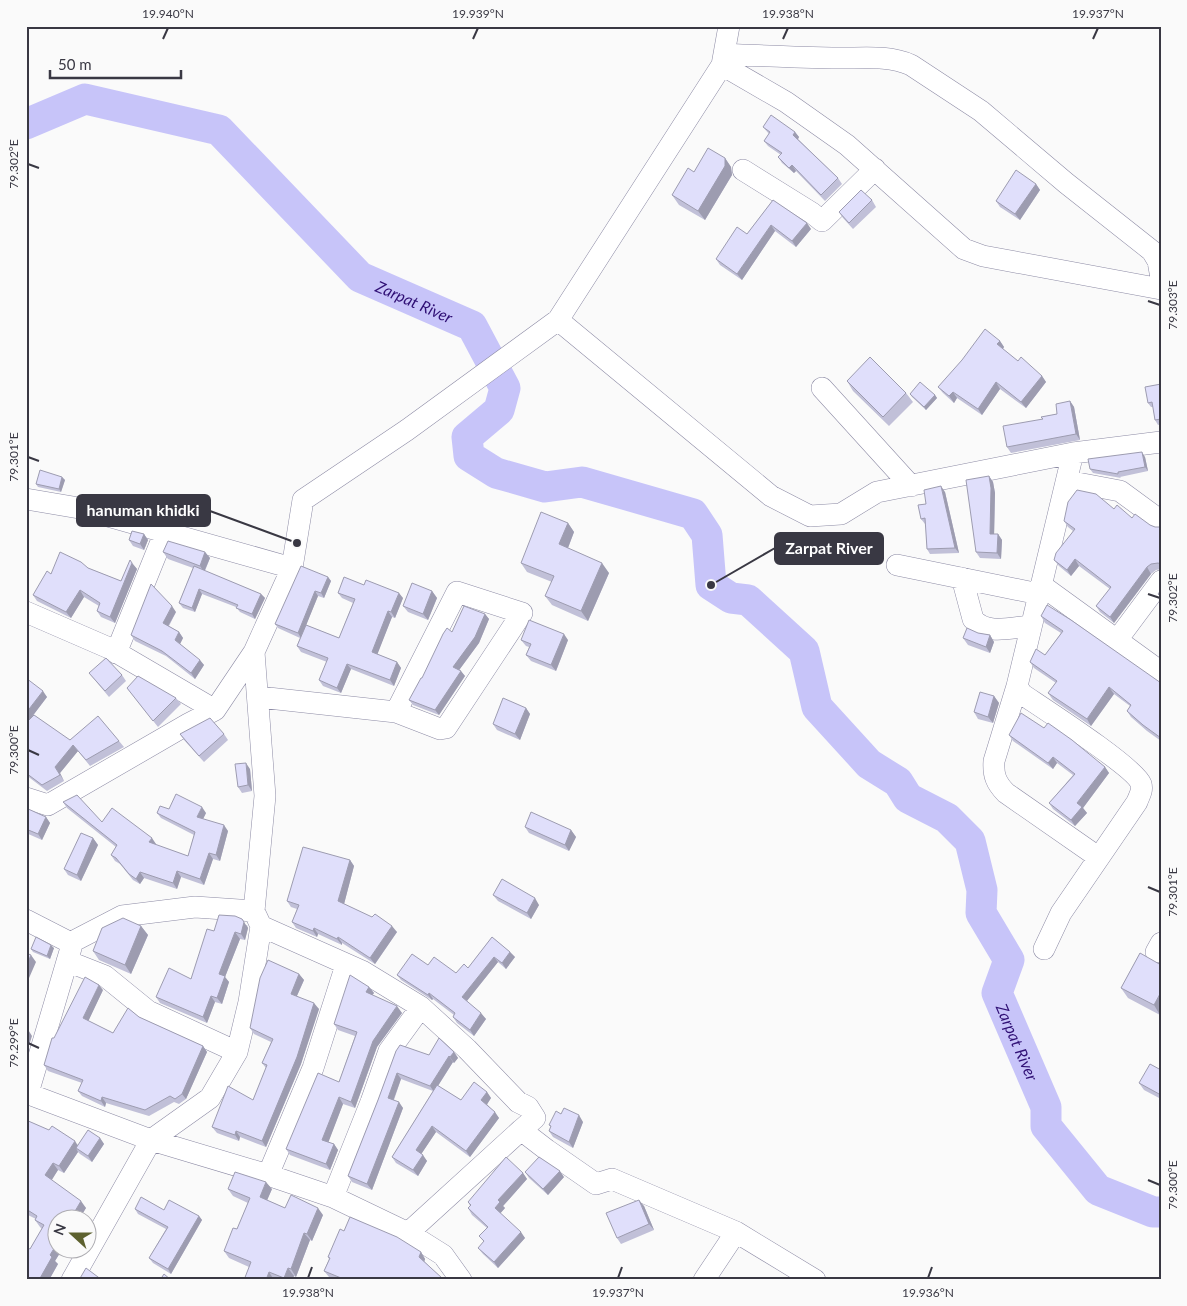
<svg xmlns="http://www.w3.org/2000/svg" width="1187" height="1306" font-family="Lato,sans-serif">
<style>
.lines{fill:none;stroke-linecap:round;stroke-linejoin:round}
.river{stroke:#c7c4f9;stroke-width:31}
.minor-casing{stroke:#8d8ba5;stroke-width:22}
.minor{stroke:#fff;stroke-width:21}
.wall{fill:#c1c0d8}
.shaded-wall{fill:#9d9cb0}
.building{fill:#e0dffb;stroke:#9d9cb0}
.ticks{fill:none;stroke:#393843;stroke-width:2}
.labels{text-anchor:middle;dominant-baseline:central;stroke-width:4.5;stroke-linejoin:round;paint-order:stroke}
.water-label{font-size:16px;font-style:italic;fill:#301075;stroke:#fafafa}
.leader{fill:none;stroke:#393843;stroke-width:2}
.callout-dot{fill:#393843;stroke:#fafafa;stroke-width:2}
.callout{fill:#393843;stroke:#393843;stroke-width:2}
.callout-label{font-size:16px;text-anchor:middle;font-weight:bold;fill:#fff}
.neatline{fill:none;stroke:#393843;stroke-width:2}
.ticks-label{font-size:12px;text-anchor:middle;fill:#393843}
</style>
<rect width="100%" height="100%" fill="#fafafa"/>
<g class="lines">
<path class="river" id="s1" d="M26 124 85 99 219 130 360 277 472 326 505 388 499 410 467 437 469 456 496 473 545 487 582 482 693 514 707 535 711 585 731 598 748 600 804 651 817 707 869 764 898 782 908 798 947 818 970 841 982 890 981 913 1009 960 997 993 1046 1107V1126L1098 1190 1153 1212H1161"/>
<defs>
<path id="minor" d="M724 54C760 56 796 57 832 58 859 59 886 54 911 65L981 111 1066 183 1152 251 1158 261 1161 278
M722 65 786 102 847 145 964 249 983 256 1161 289
M743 170 812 213 822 221 875 169
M558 320 771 496 810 516 841 514 877 492 1073 453 1161 442
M822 388 911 486
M1067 481 1120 491 1161 521
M26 499 79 508 292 568
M897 565 1039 594
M962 578 973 619C986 636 1013 627 1031 626
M1041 585 1161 672
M26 612 109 648 215 710
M1117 640 1161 581
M116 653 165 532
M1017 686 994 761C993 775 996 783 1006 793L1098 857
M259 697 396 712 440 729 446 728 522 613 457 592 396 712
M26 798 48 805 188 724 215 710 254 652
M26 920 67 941 70 943 71 948 28 1093
M261 926 362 971 421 1007 467 1049 518 1102 528 1107 535 1118 521 1130 547 1150 596 1184 612 1179 736 1232 815 1280
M70 943 122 916 195 907 254 911
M1044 949 1061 913 1137 802C1139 796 1143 791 1141 784 1136 768 1041 707 1022 694L1017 686 1073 453
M1156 952 1161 943
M67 961 105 976 148 1011 237 1052
M26 1093 151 1140 268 1175 333 1197 408 1233 443 1255 461 1280
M268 1175 313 1068 346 965
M333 1197 371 1102 389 1051 421 1007
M408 1233 521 1130
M72 1280 151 1140 210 1098 237 1052 249 1002 261 926 254 911 265 796 254 652 292 568 303 500 407 430 558 320 722 65 729 26
M704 1280 736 1232"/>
</defs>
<use href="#minor" class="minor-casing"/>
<use href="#minor" class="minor"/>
</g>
<path class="wall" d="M763 127 795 132 799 137 798 139 838 178 842 184 825 201 796 171 794 173 782 163 778 157 781 155 768 146 764 141 769 134Z
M725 158 731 167 732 175 705 220 679 205 672 195 694 172Z
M1036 184 1040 190 1020 220 1000 207 996 201Z
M773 200 811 229 796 247 775 231 742 280 720 265 716 259 747 234Z
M872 200 876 207 853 229 843 218 839 212Z
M1000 341 1004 347 1003 349 1018 361 1042 376 1046 382 1026 408 1000 389 982 415 957 398 954 403 943 393 938 387Z
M847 381 906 393 913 402 889 426 853 391Z
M1161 384V424L1158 425 1155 420 1153 407H1151L1148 403Z
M910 394 935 395 937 398 926 410 912 397Z
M1070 401 1074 407 1080 440 1011 453 1007 447 1042 419 1041 417 1057 414Z
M1145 457 1148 471 1120 477 1121 478 1093 473 1090 469Z
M989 476 993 482 995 493 994 534H998L1002 540 1001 559 980 558 976 552Z
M62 477 65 480 61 492 38 487 36 484Z
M945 492 959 553 930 554 927 549 926 524H925L921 519 926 504Z
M1114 509 1132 518 1155 527H1161V569L1156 570 1151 574 1114 623 1100 612 1096 606 1110 589 1079 566 1071 576 1059 566 1054 560 1073 531 1068 527 1064 521Z
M568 523 574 532 568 548 609 573 588 621 552 605 545 596 552 582 527 572 521 563Z
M144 534 148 540 144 550 133 546 129 540Z
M163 552H205L210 558 205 571 261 594 265 598 255 619 240 612 236 607 202 594 195 612 183 608 179 603 193 568 168 559Z
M132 563 137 569 115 623 101 617 97 611 99 606 84 597 71 618 37 601 33 595 51 574 88 568 121 581Z
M328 577 331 581 324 598 318 596 306 625 339 638 353 603 342 598 338 593 364 585 403 598 395 618 392 617 377 654 397 662 401 668 394 686 351 669 341 693 323 686 319 680 327 662 301 652 297 646 300 638 278 628 275 624Z
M432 591 437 598 428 620 408 612 403 606Z
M176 612 169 626 179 632 183 638 180 644 204 665 195 679 166 656 135 641 131 635Z
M485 614 489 619 479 643 459 670 465 676 439 715 413 705 409 700 452 632Z
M1041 616 1161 683V741L1147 731 1131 717 1127 711 1130 706 1114 694 1091 726 1053 700 1048 693 1056 683 1034 668 1030 662 1045 655 1061 633 1045 623Z
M978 633 990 635 994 642 990 653 968 645 963 638Z
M521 640H568L556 671 531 661 526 655 529 647 526 646Z
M89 673 122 675 126 681 109 697Z
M26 678 47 697 28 722 70 740 119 741 124 747 90 766 78 751 60 773 64 781 47 791 26 775V723L28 722 26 721Z
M127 688 176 698 181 704 158 727Z
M994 696 999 703 993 723 978 719 974 712Z
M526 708 530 714 520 740 497 730 493 724Z
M180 734H224L228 740 204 762 184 740Z
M1009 735 1105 767 1109 773 1083 808 1087 813 1075 826 1053 809 1049 803 1073 775 1057 763 1053 769 1013 741Z
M250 769 252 791 242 793 238 787Z
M63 802 102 822 156 844 155 845 188 856 194 835 161 818 157 813 169 809 206 813 203 819 228 831 220 861 213 859 204 885 181 877 177 889 144 878 140 884 133 880 120 864 115 861 111 855 116 847 67 808Z
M26 808 46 817 50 823 42 840 26 833Z
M525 827 571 830 576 837 569 851 529 833Z
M93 838 98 845 81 881 68 875 64 869Z
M350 860 354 866 344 904 397 932 375 964 342 943V945L318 934 317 937 296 928 292 922 297 909 291 907 287 901Z
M493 895 539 905 531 919 498 901Z
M247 925 248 928 245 940 240 939 225 977 229 982 222 1004 215 1002 207 1023 160 1003 156 997 191 979 214 931Z
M141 926 148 935 131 974 99 960 93 951Z
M492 937 510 952 515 957 506 969 498 962 467 1001 486 1019 474 1036 457 1023 453 1017 454 1015 433 999 432 1000 401 980 397 975 428 965 456 973 468 968Z
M54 948 50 959 33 952 31 949Z
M1140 953 1160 1015 1128 998 1121 988Z
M299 974 304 980 297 996 319 1009 301 1064 266 1147 240 1137 239 1141 217 1133 212 1127 253 1100 266 1068 262 1063 271 1042 254 1034 250 1028Z
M369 987 374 993 372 995 402 1013 377 1047 355 1108 343 1104 328 1142 334 1144 338 1150 330 1170 290 1155 286 1149 339 1082 355 1036 338 1030 334 1024Z
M103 990 88 1021 113 1033 139 1017 203 1046 207 1052 186 1099 179 1104 174 1102 149 1116 106 1103 105 1107 82 1096 78 1091 82 1083 48 1071 44 1065 54 1038Z
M396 1051 429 1055 454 1052 458 1058 454 1063 453 1062 438 1086 461 1100 487 1092 491 1098 487 1104 499 1118 470 1157 436 1132 421 1154 427 1161 418 1176 396 1163 392 1157 433 1091 401 1079 394 1100 403 1108 372 1190 352 1182 348 1176 378 1100Z
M1161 1070V1099L1144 1090 1139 1083Z
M561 1114 583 1122 573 1148 553 1137 549 1131 551 1127 549 1125Z
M26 1120 78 1145 100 1138 104 1144 92 1162 80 1154 78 1152 64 1173 58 1170 51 1180 86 1208 58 1248H63L55 1261 58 1264 49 1280H26L30 1249 42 1229 40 1227 35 1220 36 1219 26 1214Z
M525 1172 564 1177 548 1195 529 1178Z
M523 1173 527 1179 503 1206 505 1208 500 1213 525 1238 498 1268 483 1254 478 1248 484 1242 479 1236 487 1228 472 1215 468 1208 470 1206 468 1202Z
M228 1189H272L267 1200 285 1208 323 1215 312 1241 310 1240 296 1277 294 1276 292 1280H244L249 1267 229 1258 224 1251 237 1229 248 1203 233 1196Z
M644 1206 654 1230 621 1244 617 1238Z
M135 1209 164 1210 199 1216 202 1220 171 1274 153 1263 149 1258 166 1229 138 1214Z
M344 1231 421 1252 425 1259 424 1261 443 1280H335L329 1277 324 1271 329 1259 328 1257Z"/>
<path class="shaded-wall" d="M795 132 799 137 797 141 793 135Z
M725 158 731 167 732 175 705 220 698 211Z
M792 165 796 171 794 173 789 168Z
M1036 184 1040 190 1020 220 1015 214Z
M807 223 811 229 796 247 792 241Z
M771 225 775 231 742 280 737 274Z
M1000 341 1004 347 1002 350 997 344Z
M1042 376 1046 382 1026 408 1021 402Z
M996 382 1000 389 982 415 978 409Z
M953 392 957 398 954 403 949 396Z
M935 395 937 398 926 410 924 407Z
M1070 401 1074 407 1080 440 1076 434Z
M1142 452 1145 457 1148 471 1145 467Z
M989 476 993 482 995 493 994 540 990 534Z
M62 477 65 480 61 492 59 489Z
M941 486 945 492 959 553 955 548Z
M568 523 574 532 566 553 559 544Z
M144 534 148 540 144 550 140 544Z
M998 534 1002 540 1001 559 997 553Z
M205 552 210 558 204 572 200 566Z
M1075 559 1079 566 1071 576 1067 570Z
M132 563 137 569 115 623 110 617Z
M602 563 609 573 588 621 581 611Z
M1147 567 1151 574 1114 623 1110 617Z
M328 577 331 581 324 598 321 593Z
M199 589 202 594 195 612 192 608Z
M80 590 84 597 71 618 66 612Z
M315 591 318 596 301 638 298 633Z
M432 591 437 598 428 620 423 614Z
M399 593 403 598 395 618 391 612Z
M261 594 265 598 255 619 252 614Z
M172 606 176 612 167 628 163 623Z
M388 611 392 617 376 658 372 652Z
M485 614 489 619 479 643 457 673 453 667Z
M179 632 183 638 179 646 175 640Z
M564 634 568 640 556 671 551 665Z
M990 635 994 642 990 653 986 647Z
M200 660 204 665 195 679 191 673Z
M397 662 401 668 394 686 390 680Z
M347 664 351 669 341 693 337 688Z
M461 671 465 676 439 715 435 710Z
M1109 687 1114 694 1091 726 1087 719Z
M43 691 47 697 28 722 26 720V713Z
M994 696 999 703 993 723 988 717Z
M526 708 530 714 520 740 515 734Z
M73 745 78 751 60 773 64 781 55 767Z
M1053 757 1057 763 1053 769 1048 763Z
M246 763 250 769 252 791 248 785Z
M1105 767 1109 773 1083 808 1087 813 1075 826 1071 820 1077 803Z
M202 807 206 813 201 823 197 817Z
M46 817 50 823 42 840 38 834Z
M224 825 228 831 220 861 216 855Z
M571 830 576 837 569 851 565 845Z
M93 838 98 845 81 881 77 875Z
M152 838 156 844 153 848 149 842Z
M209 853 213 859 204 885 200 879Z
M350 860 354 866 343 908 338 901Z
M177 871 181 877 177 889 173 883Z
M140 872 144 878 140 884 136 879Z
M535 898 539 905 531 919 527 913Z
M242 919 248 928 245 940 241 934Z
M141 926 148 935 131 974 125 965Z
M392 926 397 932 375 964 370 958Z
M314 928 318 934 317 937 313 931Z
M235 932 240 939 225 977 229 982 222 1004 217 998 219 974Z
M338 937 342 943V945L337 939Z
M51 945 54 948 50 959 47 956Z
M510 952 515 957 506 969 502 963Z
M31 955 36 962 26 985V966Z
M494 957 498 962 466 1002 462 997Z
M299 974 304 980 295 1000 291 994Z
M99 985 103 990 87 1024 83 1018Z
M369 987 374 993 370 998 366 992Z
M1161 992V1014L1160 1015 1154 1005Z
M429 993 433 999 432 1000 428 995Z
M211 996 215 1002 207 1023 203 1017Z
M314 1003 319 1009 301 1064 266 1147 262 1141Z
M397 1006 402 1013 377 1047 355 1108 351 1102 373 1041Z
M481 1013 486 1019 474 1036 470 1030Z
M27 1028 32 1036 26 1055V1031Z
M203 1046 207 1052 186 1099 182 1094Z
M454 1052 458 1058 454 1063 450 1057Z
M449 1056 453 1062 434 1092 430 1086Z
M397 1073 401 1079 392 1104 388 1098Z
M487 1092 491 1098 486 1106 481 1100Z
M102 1097 106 1103 105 1107 101 1101Z
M339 1097 343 1104 327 1146 322 1140Z
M399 1102 403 1108 372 1190 367 1184Z
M495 1112 499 1118 470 1157 466 1151Z
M579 1115 583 1122 573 1148 569 1142Z
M432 1126 436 1132 420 1156 416 1150Z
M236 1131 240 1137 239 1141 235 1135Z
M100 1138 104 1144 92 1162 88 1156Z
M75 1141 80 1149 76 1148 78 1152 64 1173 59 1166Z
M334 1144 338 1150 330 1170 326 1164Z
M423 1155 427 1161 418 1176 413 1170Z
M53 1163 58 1170 50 1183 45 1175Z
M560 1171 564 1177 548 1195 543 1189Z
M523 1173 527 1179 503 1206 505 1208 499 1215 495 1208 498 1200Z
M266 1182 272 1189 265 1205 260 1197Z
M639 1200 644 1206 654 1230 649 1224Z
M81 1201 86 1208 80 1218H71Z
M318 1208 323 1215 312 1241 307 1234Z
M199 1216 202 1220 171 1274 168 1269Z
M521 1232 525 1238 498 1268 494 1262Z
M304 1233 310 1240 296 1277 291 1269Z
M58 1242V1248H63L55 1261 58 1264 49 1280H39L50 1255Z
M421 1252 425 1259 424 1263 419 1257Z
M288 1268 294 1276 292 1280H285L284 1278Z
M269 1272 274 1280H266Z"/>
<path class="building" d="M771 115 795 132 793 135 838 178 821 195 792 165 789 168 778 157 782 153 764 141 770 132 763 127Z
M708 148 725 158V166L698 211 672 195 688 168 694 172Z
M1016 170 1036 184 1015 214 996 201Z
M861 190 872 200 849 223 839 212Z
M773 200 807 223 792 241 771 225 737 274 716 259 737 227 747 234Z
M985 329 1000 341 997 344 1018 361 1021 357 1042 376 1021 402 996 382 978 409 953 392 949 396 938 387 962 360Z
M870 357 906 393 883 417 847 381Z
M920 382 935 395 924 407 910 394Z
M1161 384V419L1155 420 1152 402 1148 403 1145 387Z
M1070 401 1076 434 1007 447 1003 426 1043 419 1041 417 1057 414 1056 404Z
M1142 452 1145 467 1118 472V474L1090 469 1088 459Z
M40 470 62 477 59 489 36 484Z
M989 476 991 488 990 534H998L997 553 976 552 966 480Z
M941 486 955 548 927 549 925 518 921 519 918 505 926 504 924 490Z
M1077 490 1096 494 1114 509 1117 505 1132 518 1135 514 1150 525 1155 527H1161V564L1158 563 1151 564 1147 567 1110 617 1096 606 1111 587 1075 559 1067 570 1054 560 1056 553 1075 529 1064 521 1068 502Z
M541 512 568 523 559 544 602 563 581 611 545 596 554 576 521 563Z
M132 531 144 534 140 544 129 540Z
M168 541 205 552 200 566 163 552Z
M60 552 81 562 88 568 121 581 130 560 132 563 110 617 97 611 100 603 80 590 66 612 33 595 47 571 51 574Z
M194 566 261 594 252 614 236 608 238 605 199 589 192 608 179 603Z
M301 566 328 577 321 593 315 591 298 633 275 624Z
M344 577 364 585 366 580 399 593 391 612 388 611 372 652 397 662 390 680 347 664 337 688 319 680 328 658 297 646 306 625 339 638 355 599 338 593Z
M412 583 432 591 423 614 403 606Z
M151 584 172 606 163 623 179 632 175 640 200 660 191 673 162 651 131 635Z
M1161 590V597L1158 594Z
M1047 605 1071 620 1161 683V738L1143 725 1127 711 1131 705 1109 687 1087 719 1048 693 1057 681 1030 662 1036 649 1045 655 1063 631 1041 616Z
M464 606 485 614 475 637 453 667 461 671 435 710 409 700 421 678H422L443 634 447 628 452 632Z
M529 620 564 634 551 665 526 655 531 644 521 640Z
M967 628 978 633 990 635 986 647 963 638Z
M106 658 122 675 105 691 89 673Z
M138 676 176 698 153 721 127 688Z
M26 678 43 691 26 713Z
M980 692 994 696 988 717 974 712Z
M503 698 526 708 515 734 493 724Z
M1021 713 1044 728 1048 723 1072 740 1105 767 1077 803 1082 807 1071 820 1049 803 1075 774 1053 757 1048 763 1009 735Z
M34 715 70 740 98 716 119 741 86 760 73 745 55 767 60 775 42 785 26 773V723Z
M210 718 224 734 199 756 180 734Z
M246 763 248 785 238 787 235 764Z
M176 794 202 807 197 817 224 825 216 855 209 853 200 879 177 871 173 883 140 872 136 879 129 874 116 858 111 855 117 845 63 802 77 795 102 822 112 808 152 838 149 842 188 856 195 832 157 813 160 806 169 809Z
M26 808 46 817 38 834 26 829Z
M531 812 571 830 565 845 525 827Z
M81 833 93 838 77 875 64 869Z
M303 847 350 860 338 901 372 917 375 914 392 926 370 958 338 937 337 939 314 928 313 931 292 922 299 905 287 901Z
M502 879 535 898 527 913 493 895Z
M219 915 235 916 242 919 244 922 241 934 235 932 219 974 225 976 217 998 211 996 203 1017 156 997 169 968 191 979 207 929 214 931Z
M123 918 141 926 125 965 93 951 102 928Z
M36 937 51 945 47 956 31 949Z
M492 937 510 952 502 963 494 957 462 997 481 1013 470 1030 453 1017 455 1013 429 993 428 995 397 975 412 954 428 965 434 957 456 973 464 964 468 968Z
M26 953 31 955 26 966Z
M1140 953 1161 965V992L1154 1005 1121 988Z
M268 960 299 974 291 994 314 1003 297 1057 262 1141 236 1131 235 1135 212 1127 228 1086 253 1100 267 1065 262 1063 273 1039 250 1028 260 978Z
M350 975 369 987 366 992 397 1006 373 1041 351 1102 339 1097 322 1140 334 1144 326 1164 286 1149 318 1073 339 1082 357 1032 334 1024Z
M85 977 99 985 83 1018 113 1033 128 1008 139 1017 203 1046 182 1094 175 1099 170 1096 145 1110 102 1097 101 1101 78 1091 83 1080 44 1065 52 1038H54Z
M439 1038 454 1052 450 1057 449 1056 430 1086 397 1073 388 1098 399 1102 367 1184 348 1176 378 1100 396 1051 400 1045 429 1055Z
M1150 1064 1161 1070V1095L1139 1083Z
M474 1082 487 1092 481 1100 495 1112 466 1151 432 1126 416 1150 423 1155 413 1170 392 1157 437 1085 461 1100Z
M564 1108 579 1115 569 1142 549 1131 551 1126 549 1125 556 1111 561 1114Z
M26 1120 49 1130 52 1126 75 1141 59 1166 53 1163 45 1175 81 1201 71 1218H58V1242L50 1255 52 1257 39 1280H26V1247L30 1249 44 1225 35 1220 37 1216 26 1209Z
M88 1130 100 1138 88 1156 76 1148Z
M506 1157 523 1173 498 1200 500 1202 495 1208 521 1232 494 1262 478 1248 484 1241 479 1236 488 1227 468 1208 471 1205 468 1202Z
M539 1157 560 1171 543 1189 525 1172Z
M235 1172 266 1182 260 1197 285 1208 291 1195 318 1208 307 1234 304 1233 291 1269 288 1268 284 1278 269 1272 266 1280H244L251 1262 224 1251 233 1228 237 1229 250 1198 228 1189Z
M141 1197 164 1210 169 1200 199 1216 168 1269 149 1258 168 1227 135 1209Z
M639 1200 649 1224 617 1238 606 1213Z
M350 1217 397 1237 421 1252 419 1257 442 1278V1280H346L324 1271 330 1258 328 1257 340 1229 344 1231Z
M86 1268 102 1280H79Z
M164 1274 171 1280H160Z"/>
<path class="ticks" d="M163 39 168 28M473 39 478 28M783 39 788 28M1093 39 1098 28M28 164 39 168M1148 301 1160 305M28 457 39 461M1148 594 1160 598M28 750 39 755M1148 887 1160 892M28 1043 39 1048M1148 1180 1160 1185M308 1278 312 1267M618 1278 622 1267M928 1278 932 1267"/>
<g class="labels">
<g class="water-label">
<text stroke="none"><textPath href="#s1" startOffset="465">Zarpat River</textPath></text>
<text stroke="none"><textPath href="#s1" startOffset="1590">Zarpat River</textPath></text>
</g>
</g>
<path class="leader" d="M297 543L210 511M711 585L775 548"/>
<g class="callout-dot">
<circle cx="297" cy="543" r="5"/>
<circle cx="711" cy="585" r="5"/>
</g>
<g class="callout">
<rect x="77" y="495" width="133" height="31" rx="5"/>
<rect x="775" y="533" width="108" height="31" rx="5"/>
</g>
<g class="callout-label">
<text x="143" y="516">hanuman khidki</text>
<text x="829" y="554">Zarpat River</text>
</g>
<rect width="1187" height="1306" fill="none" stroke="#fafafa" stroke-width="55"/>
<g transform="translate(72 1234) rotate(291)"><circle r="24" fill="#fafafa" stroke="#adacb1"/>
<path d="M0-4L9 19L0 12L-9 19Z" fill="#5d612f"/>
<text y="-8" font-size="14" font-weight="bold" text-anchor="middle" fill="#393843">N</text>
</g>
<path d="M50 70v8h131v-8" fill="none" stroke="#393843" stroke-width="2.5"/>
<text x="58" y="70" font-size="15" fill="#393843" stroke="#fafafa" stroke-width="4" paint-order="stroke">50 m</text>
<rect x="28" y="28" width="1132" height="1250" class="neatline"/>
<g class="ticks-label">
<text x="168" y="18">19.940°N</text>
<text x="478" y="18">19.939°N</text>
<text x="788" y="18">19.938°N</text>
<text x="1098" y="18">19.937°N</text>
<text transform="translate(14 164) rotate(-90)" y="4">79.302°E</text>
<text transform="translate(1173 305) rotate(-90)" y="4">79.303°E</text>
<text transform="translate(14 457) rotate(-90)" y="4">79.301°E</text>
<text transform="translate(1173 598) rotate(-90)" y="4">79.302°E</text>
<text transform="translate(14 750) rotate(-90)" y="4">79.300°E</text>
<text transform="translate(1173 892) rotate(-90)" y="4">79.301°E</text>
<text transform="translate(14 1043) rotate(-90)" y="4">79.299°E</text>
<text transform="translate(1173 1185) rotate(-90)" y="4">79.300°E</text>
<text x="308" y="1297">19.938°N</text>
<text x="618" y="1297">19.937°N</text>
<text x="928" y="1297">19.936°N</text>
</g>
</svg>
